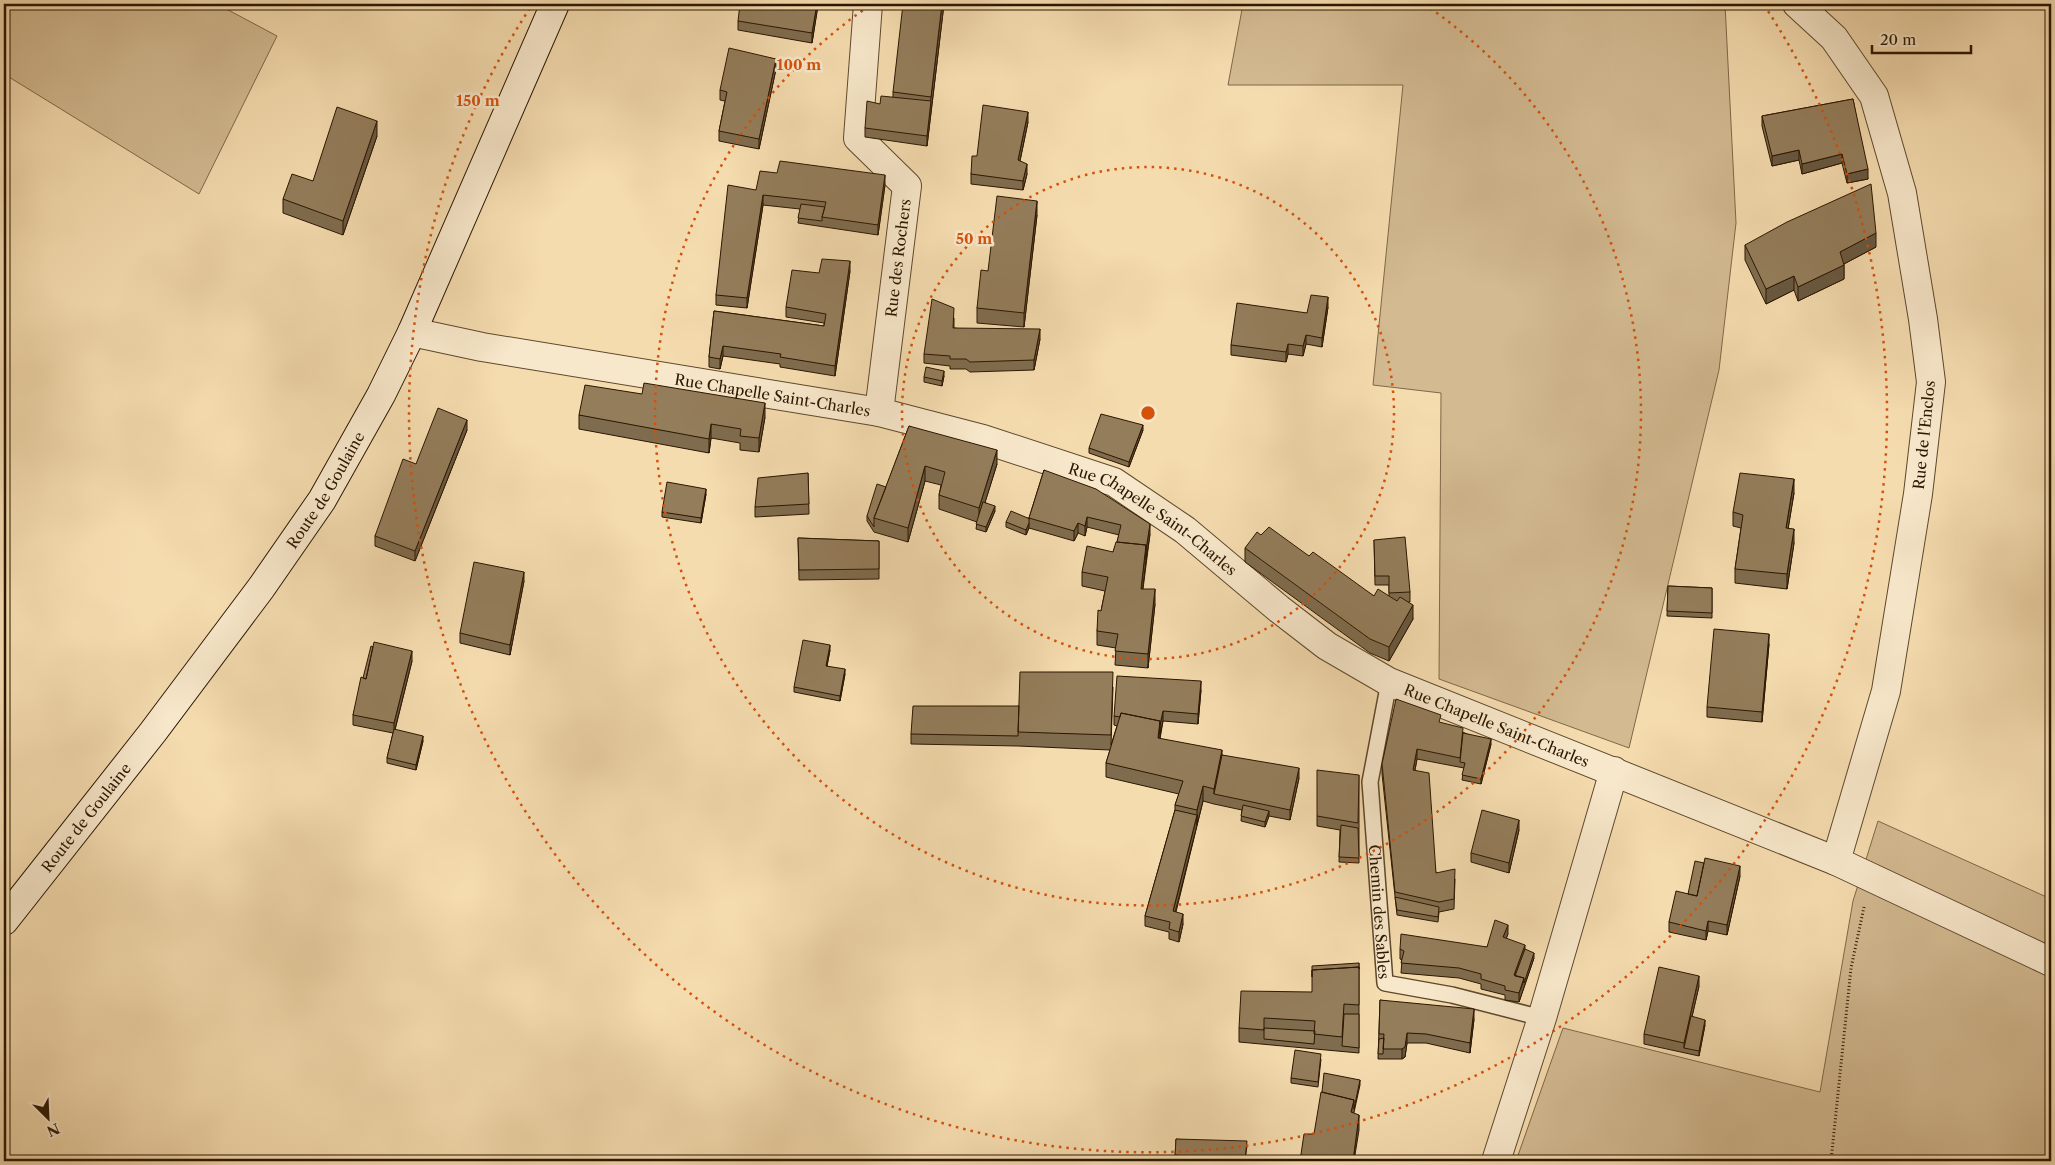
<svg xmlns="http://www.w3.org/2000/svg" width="2055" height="1165" font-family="'Libre Caslon Text',serif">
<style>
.green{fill:#d3ba91;stroke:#7f6848}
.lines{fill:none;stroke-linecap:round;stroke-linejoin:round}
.lane-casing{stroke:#5e482c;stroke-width:18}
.street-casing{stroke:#5e482c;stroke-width:30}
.secondary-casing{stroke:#2b1600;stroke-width:30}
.path{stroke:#2b1600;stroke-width:3;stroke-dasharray:1 2.5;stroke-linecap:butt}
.lane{stroke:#f8e8cb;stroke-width:15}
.street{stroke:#f8e8cb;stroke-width:28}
.secondary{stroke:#f8e8cb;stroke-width:28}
.wall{fill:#7f6c4e;stroke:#2b1600}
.shaded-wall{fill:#685840;stroke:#2b1600}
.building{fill:#947d5b;stroke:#2b1600}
.ring{fill:none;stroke:#d5520b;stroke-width:2.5;stroke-dasharray:2.5 5}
.labels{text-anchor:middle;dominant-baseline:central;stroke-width:5;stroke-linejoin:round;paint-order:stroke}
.street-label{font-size:15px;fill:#2b1600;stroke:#f8e8cb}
.centre{fill:#d5520b;stroke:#f8e8cb;stroke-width:2.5}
.ring-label{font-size:15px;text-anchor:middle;font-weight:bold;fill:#d5520b;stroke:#f8e8cb;stroke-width:5;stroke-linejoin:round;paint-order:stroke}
</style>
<rect width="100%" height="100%" fill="#f5dcaf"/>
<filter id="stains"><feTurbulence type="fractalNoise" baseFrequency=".004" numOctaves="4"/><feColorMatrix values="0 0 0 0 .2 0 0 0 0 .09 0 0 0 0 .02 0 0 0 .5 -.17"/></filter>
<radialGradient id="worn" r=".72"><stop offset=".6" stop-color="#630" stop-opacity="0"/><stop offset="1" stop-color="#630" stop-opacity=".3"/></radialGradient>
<path class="green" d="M4 4H217L277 36 199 194 4 74Z
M1243 4H1725L1736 223 1719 370 1629 748 1439 679 1441 393 1373 385 1403 85H1228Z
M1878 821 2051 899V1161H1516L1563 1028 1820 1092 1853 901Z"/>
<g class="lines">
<defs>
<g id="lane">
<path id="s1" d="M1389 682 1370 782 1385 983 1452 995 1542 1018"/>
</g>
<g id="street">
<path d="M868 4 858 138 907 186 879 412"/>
<path d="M1797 4 1834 38 1874 96 1902 193 1923 319 1931 382 1918 494 1886 691 1836 861"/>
<path id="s2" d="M412 332 482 347 879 412 983 439 1114 482 1185 530 1279 609 1327 646 1389 682 1836 861 2051 962"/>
<path d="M1496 1161 1542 1018 1614 771"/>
</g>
<g id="secondary">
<path id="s3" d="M4 921 153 732 261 588 322 500 381 395 412 332 555 4"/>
</g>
</defs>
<use href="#lane" class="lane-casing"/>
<use href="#street" class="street-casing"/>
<use href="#secondary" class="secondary-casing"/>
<path class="path" d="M1831 1161 1851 968 1864 907"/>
<use href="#lane" class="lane"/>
<use href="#street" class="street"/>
<use href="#secondary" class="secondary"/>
</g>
<path class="wall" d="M818 4 812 43 738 30V21Z
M944 4 927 146 865 137V128L880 104 893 97V92Z
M776 69 759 149 719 141V131L725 101 720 100V90Z
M1853 99 1868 179 1847 183 1842 163 1802 174 1799 160 1772 166 1762 126V116Z
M1028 122 1020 161 1027 174 1023 190 971 184V174L977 156Z
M377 136 343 235 283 213V199L313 181Z
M885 185 878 235 798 223 800 209 763 205 747 308 716 305V295L756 190Z
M1037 215 1024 327 977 323V308L988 271Z
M1745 245 1876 247 1844 264V279L1798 301 1794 290 1766 304 1745 260Z
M850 271 835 376 780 367V364L723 356 720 369 709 367V357L714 311 824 326V323L786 317V307L819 273Z
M1328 307 1322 347 1306 344 1303 356 1288 354 1286 362 1231 355V345L1307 313Z
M954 318V328L1040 339 1034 370 970 372 966 369H950V366L924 363V354Z
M944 376 942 386 924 382V377Z
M579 415 765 417 759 452 740 450V443L711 438 709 453 579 429Z
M909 426 997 464 985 502 995 511 986 532 976 529 977 522 939 509V495L941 485 925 481 908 542 874 532 867 521V516L886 487Z
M467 430 415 561 375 546V536L416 464Z
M1143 430 1129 467 1089 453V448Z
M1044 470 1150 534 1143 589 1155 604 1148 668 1115 665 1116 648 1097 645V631L1105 591 1082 586V572L1113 552 1117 542 1119 535 1087 527 1085 536 1078 533 1074 541 1029 528 1026 535 1006 527V522L1029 518Z
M808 473 809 514 755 517V507Z
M1794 493 1788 528 1794 543 1787 589 1735 583V569L1741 528 1733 526V512Z
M706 494 701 523 662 517V512Z
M1261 535 1309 556 1374 596H1389V585H1375L1374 540 1410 592V602H1408L1413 619 1389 661 1370 653 1245 562V548Z
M798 538 879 541V579L799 580Z
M524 581 510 655 460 643V633Z
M1668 586 1712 588V618L1667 616Z
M1769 644 1762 722 1707 717V707Z
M830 650 827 666 845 674 840 701 794 692V687Z
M412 661 395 730 423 741 416 770 387 763V758L393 733 353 725V715L363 678Z
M1113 687 1111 745 1117 726 1114 725V716L1201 690 1198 724 1163 721 1160 739 1222 755 1299 778 1290 820 1269 816 1265 827 1241 821 1242 810 1214 804 1203 801 1176 912 1183 924 1179 942 1169 939V932L1145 926V916L1175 810V805L1179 794 1106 777V763L1110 750 1018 746 911 744V734L1019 706Z
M1441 723 1491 744 1481 784 1462 780 1464 768 1417 759 1415 770 1436 873 1455 879 1454 909 1439 912 1438 922 1397 915 1382 774V764Z
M1359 775V863L1339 862 1340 830 1317 826V816Z
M1519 830 1509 873 1471 862V853Z
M1740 876 1727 935 1708 931 1706 940 1669 932V922L1688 894Z
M1508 934 1506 938 1525 950 1534 958 1519 1002 1505 1000V995L1481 989V984L1459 978 1401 973 1402 960 1400 959V949L1487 947Z
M1359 963V1053L1239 1042V1028L1312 992Z
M1699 986 1692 1016 1705 1025 1699 1056 1644 1044V1034Z
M1380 1000 1474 1019 1470 1053 1426 1043H1407L1405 1057 1402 1059H1378Z
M1321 1059 1318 1087 1291 1083V1078Z
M1176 1139 1247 1146 1245 1161H1187L1175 1160Z"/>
<path class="shaded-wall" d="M817 4H818V6L812 43V33Z
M942 4H944L927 146V136L931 97Z
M776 59V69L759 149V139Z
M1028 112V122L1018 170V160Z
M377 121V136L343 235V221Z
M1799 150V160L1772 166V156Z
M1842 154V163L1802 174V164Z
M1027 164V174L1023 190V181Z
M1868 169V179L1847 183V174Z
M885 175V185L878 235V225Z
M763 195V205L747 308V298Z
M1037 201V215L1024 327V313Z
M1876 233V247L1840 266V252Z
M850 261V271L835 376V366Z
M1844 265V279L1798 301V287Z
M1794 276V290L1766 304V289Z
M1328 297V307L1322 347V338Z
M1040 329V339L1034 370V360Z
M1306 335V344L1303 356V346Z
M1288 344V354L1286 362V352Z
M723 346V356L720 369V359Z
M944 371V376L942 386V381Z
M765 403V417L759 452V438Z
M467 420V430L415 561V551Z
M711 424V438L709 453V439Z
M1143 425V430L1129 467V462Z
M997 450V464L979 522V508Z
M925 466V481L908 542V528Z
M1794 479V493L1786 542V528Z
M706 489V494L701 523V518Z
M995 506V511L986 532V527Z
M1087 517V527L1085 536V526Z
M1029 523V528L1026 535V530Z
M1078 523V533L1074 541V531Z
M1150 524V534L1146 560V550Z
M1794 529V543L1787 589V574Z
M1146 545V560L1141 603V589Z
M524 572V581L510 655V645Z
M1155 589V604L1148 668V654Z
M1413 605V619L1389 661V647Z
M1769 634V644L1762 722V712Z
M830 645V650L826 671V666Z
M412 651V661L394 733V723Z
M845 669V674L840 701V696Z
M1201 681V690L1198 724V714Z
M1163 711V721L1160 735V725Z
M1160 721V735L1158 753V738Z
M423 736V741L416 770V765Z
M1491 739V744L1481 784V779Z
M1417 749V759L1413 780V770Z
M1222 750V765L1214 794V789Z
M1299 768V778L1290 820V810Z
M1203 786V801L1197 825V810Z
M1269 811V816L1265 827V822Z
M1197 815V825L1173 921V911Z
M1519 820V830L1509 873V863Z
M1740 866V876L1727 935V925Z
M1183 914V924L1179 942V932Z
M1708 921V931L1706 940V931Z
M1508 925V934L1503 947V937Z
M1525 945V954L1516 980 1514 975Z
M1534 953V958L1519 1002V993Z
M1699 976V986L1685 1048H1684V1043Z
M1474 1009V1019L1470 1053V1043Z
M1705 1020V1025L1699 1056V1051Z
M1407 1033V1043L1405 1057 1402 1059V1049Z
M1360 1080V1085L1351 1126V1112L1354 1100Z
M1359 1115V1130L1354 1161H1353Z"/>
<path class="building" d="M740 4H817L812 33 738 21Z
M903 4H942L931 97 893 92Z
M729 48 776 59 759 139 719 131 727 92 720 90Z
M881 96 931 101 927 136 865 128 867 101 880 104Z
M1853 99 1868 169 1847 174 1842 154 1802 164 1799 150 1772 156 1762 116Z
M983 105 1028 112 1018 160 1027 164 1023 181 971 174 972 156H977Z
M337 107 377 121 343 221 283 199 292 174 313 181Z
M780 161 885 175 878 225 822 217 826 202 763 195 747 298 716 295 728 185 756 190 760 171 777 173Z
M1871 184 1876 233 1840 252 1844 265 1798 287 1794 276 1766 289 1745 245 1787 222Z
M997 196 1037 201 1024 313 977 308 981 270 988 271Z
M801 204 825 207 822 217V221L798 218Z
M822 259 850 261 835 366 780 357 781 354 723 346 720 359 709 357 714 311 824 326 826 314 786 307 792 270 819 273Z
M1311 295 1328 297 1322 338 1306 335 1303 346 1288 344 1286 352 1231 345 1237 303 1307 313Z
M932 299 954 308 953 328 1040 329 1034 360 970 362 966 359H950V356L924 354Z
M926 367 944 371 942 381 924 377Z
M644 383 765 403 759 438 740 436 741 429 711 424 709 439 579 415 585 385 642 394Z
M438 408 467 420 415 551 375 536 403 459 416 464Z
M1101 414 1143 425 1129 462 1089 448Z
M909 426 997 450 979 508 939 495 945 472 925 466 908 528 874 518Z
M1044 470 1096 489 1150 524 1146 550V545L1117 542 1121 525 1087 517 1085 526 1078 523 1074 531 1029 518Z
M808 473 809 504 755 507 758 478Z
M1740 473 1794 479 1786 528 1794 529 1787 574 1735 569 1743 515 1733 512Z
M667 482 706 489 701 518 662 512Z
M877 484 886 487 874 518V527L867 516Z
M983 502 995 506 986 527 976 524Z
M1011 511 1030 519 1029 518V523L1026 530 1006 522Z
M1269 527 1309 556 1313 552 1374 596 1378 589 1397 601 1400 597 1413 605 1389 647 1370 639 1245 548 1257 532 1261 535Z
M1405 537 1410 592 1389 593V576H1375L1374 540Z
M798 538 879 541V569L799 570Z
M1116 542 1146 545 1141 589H1155L1148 654 1115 651 1118 634 1097 631 1098 610 1101 611 1108 577 1082 572 1087 546 1113 552Z
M474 562 524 572 510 645 460 633Z
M1668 586 1712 588V613L1667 611Z
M1714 629 1769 634 1762 712 1707 707Z
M803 640 830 645 826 666 845 669 840 696 794 687Z
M374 642 412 651 394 723 353 715 361 677 366 679Z
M371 646 373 647 366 679 363 678Z
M1020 672H1113L1111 735 1018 732Z
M1117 676 1201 681 1198 714 1163 711 1160 725V721L1121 713 1120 717 1114 716Z
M1396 699 1441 715 1439 722 1463 728 1460 758 1417 749 1413 770 1429 773 1436 873 1455 869 1454 899 1439 902 1395 892 1382 764Z
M913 706H1019L1018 736 911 734Z
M1121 713 1160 721 1158 738 1222 750 1214 789 1203 786 1197 810 1175 805 1183 781 1106 763Z
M394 729 423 736 416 765 387 758Z
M1463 733 1491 739 1481 779 1462 775 1465 763 1460 762Z
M1222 755 1299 768 1290 810 1214 794Z
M1317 770 1359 775 1358 823 1317 816Z
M1243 805 1269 811 1265 822 1241 816Z
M1175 810 1197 815 1173 911 1183 914 1179 932 1169 929 1170 922 1145 916Z
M1482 810 1519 820 1509 863 1471 853Z
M1341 825 1358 828 1359 858 1339 857Z
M1705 858 1740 866 1727 925 1708 921 1706 931 1669 922 1676 891 1697 896Z
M1695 861 1704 863 1697 896 1688 894Z
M1395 897 1439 907 1438 917 1397 910Z
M1495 920 1508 925 1503 937 1525 945 1514 975 1524 978 1519 993 1505 990V986L1481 979V974L1459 968 1401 963 1404 951 1400 949 1401 934 1487 947Z
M1525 949 1534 953 1524 983V978L1515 976Z
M1359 963V969V967L1312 970V977V966Z
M1359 967V1005L1344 1004 1342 1037 1314 1034 1315 1021 1264 1018V1030L1239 1028 1241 991 1312 992V970Z
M1659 967 1699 976 1684 1043 1644 1034Z
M1380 1000 1474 1009 1470 1043 1426 1034 1407 1033 1405 1047 1402 1049H1383L1384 1034H1379Z
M1344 1014H1359V1048L1342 1046Z
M1691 1016 1705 1020 1699 1051 1684 1048Z
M1264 1028 1315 1031 1314 1044 1264 1039Z
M1384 1038 1383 1054H1378L1379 1039Z
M1295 1050 1321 1054 1318 1082 1291 1078Z
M1324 1073 1360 1080 1354 1109V1100L1322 1092Z
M1321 1092 1354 1100 1351 1112 1359 1115 1353 1161H1300L1304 1134H1314Z
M1176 1139 1247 1141 1245 1159 1226 1158V1161H1187V1156L1175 1155Z"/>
<g class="ring">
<circle cx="1148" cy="413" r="246"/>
<path d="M1424 4A493 493 0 1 1 872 4"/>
<path d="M1764 5A739 739 0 1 1 532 5"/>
</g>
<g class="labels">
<g class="street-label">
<text transform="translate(898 258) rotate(-83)">Rue des Rochers</text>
<text stroke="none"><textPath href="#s2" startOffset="366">Rue Chapelle Saint-Charles</textPath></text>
<text transform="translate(1924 435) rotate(-84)">Rue de l'Enclos</text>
<text stroke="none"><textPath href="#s3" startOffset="538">Route de Goulaine</textPath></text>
<text stroke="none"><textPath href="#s2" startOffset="771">Rue Chapelle Saint-Charles</textPath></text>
<text stroke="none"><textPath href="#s2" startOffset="1176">Rue Chapelle Saint-Charles</textPath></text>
<text stroke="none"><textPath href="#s3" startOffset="132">Route de Goulaine</textPath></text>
<text stroke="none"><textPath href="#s1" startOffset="232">Chemin des Sables</textPath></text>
</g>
</g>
<circle cx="1148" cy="413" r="8" class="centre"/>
<g class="ring-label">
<text x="799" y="70">100 m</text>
<text x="478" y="106">150 m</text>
<text x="974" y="244">50 m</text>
</g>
<rect width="2055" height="1165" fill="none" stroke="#f5dcaf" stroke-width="20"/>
<rect x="5" y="5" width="2045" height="1155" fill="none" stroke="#2b1600" stroke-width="2.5"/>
<rect x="10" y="10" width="2035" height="1145" fill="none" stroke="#2b1600"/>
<g transform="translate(48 1118) rotate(156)" stroke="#f8e8cb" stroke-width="4" paint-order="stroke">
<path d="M0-4L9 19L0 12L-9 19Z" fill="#2b1600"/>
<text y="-8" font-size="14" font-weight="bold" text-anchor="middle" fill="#2b1600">N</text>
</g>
<path d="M1872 45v8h99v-8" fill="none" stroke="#2b1600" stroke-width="2.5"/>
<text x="1880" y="45" font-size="15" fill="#2b1600" stroke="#f8e8cb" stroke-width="4" paint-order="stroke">20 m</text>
<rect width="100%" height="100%" filter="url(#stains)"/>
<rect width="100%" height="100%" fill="url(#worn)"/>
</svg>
